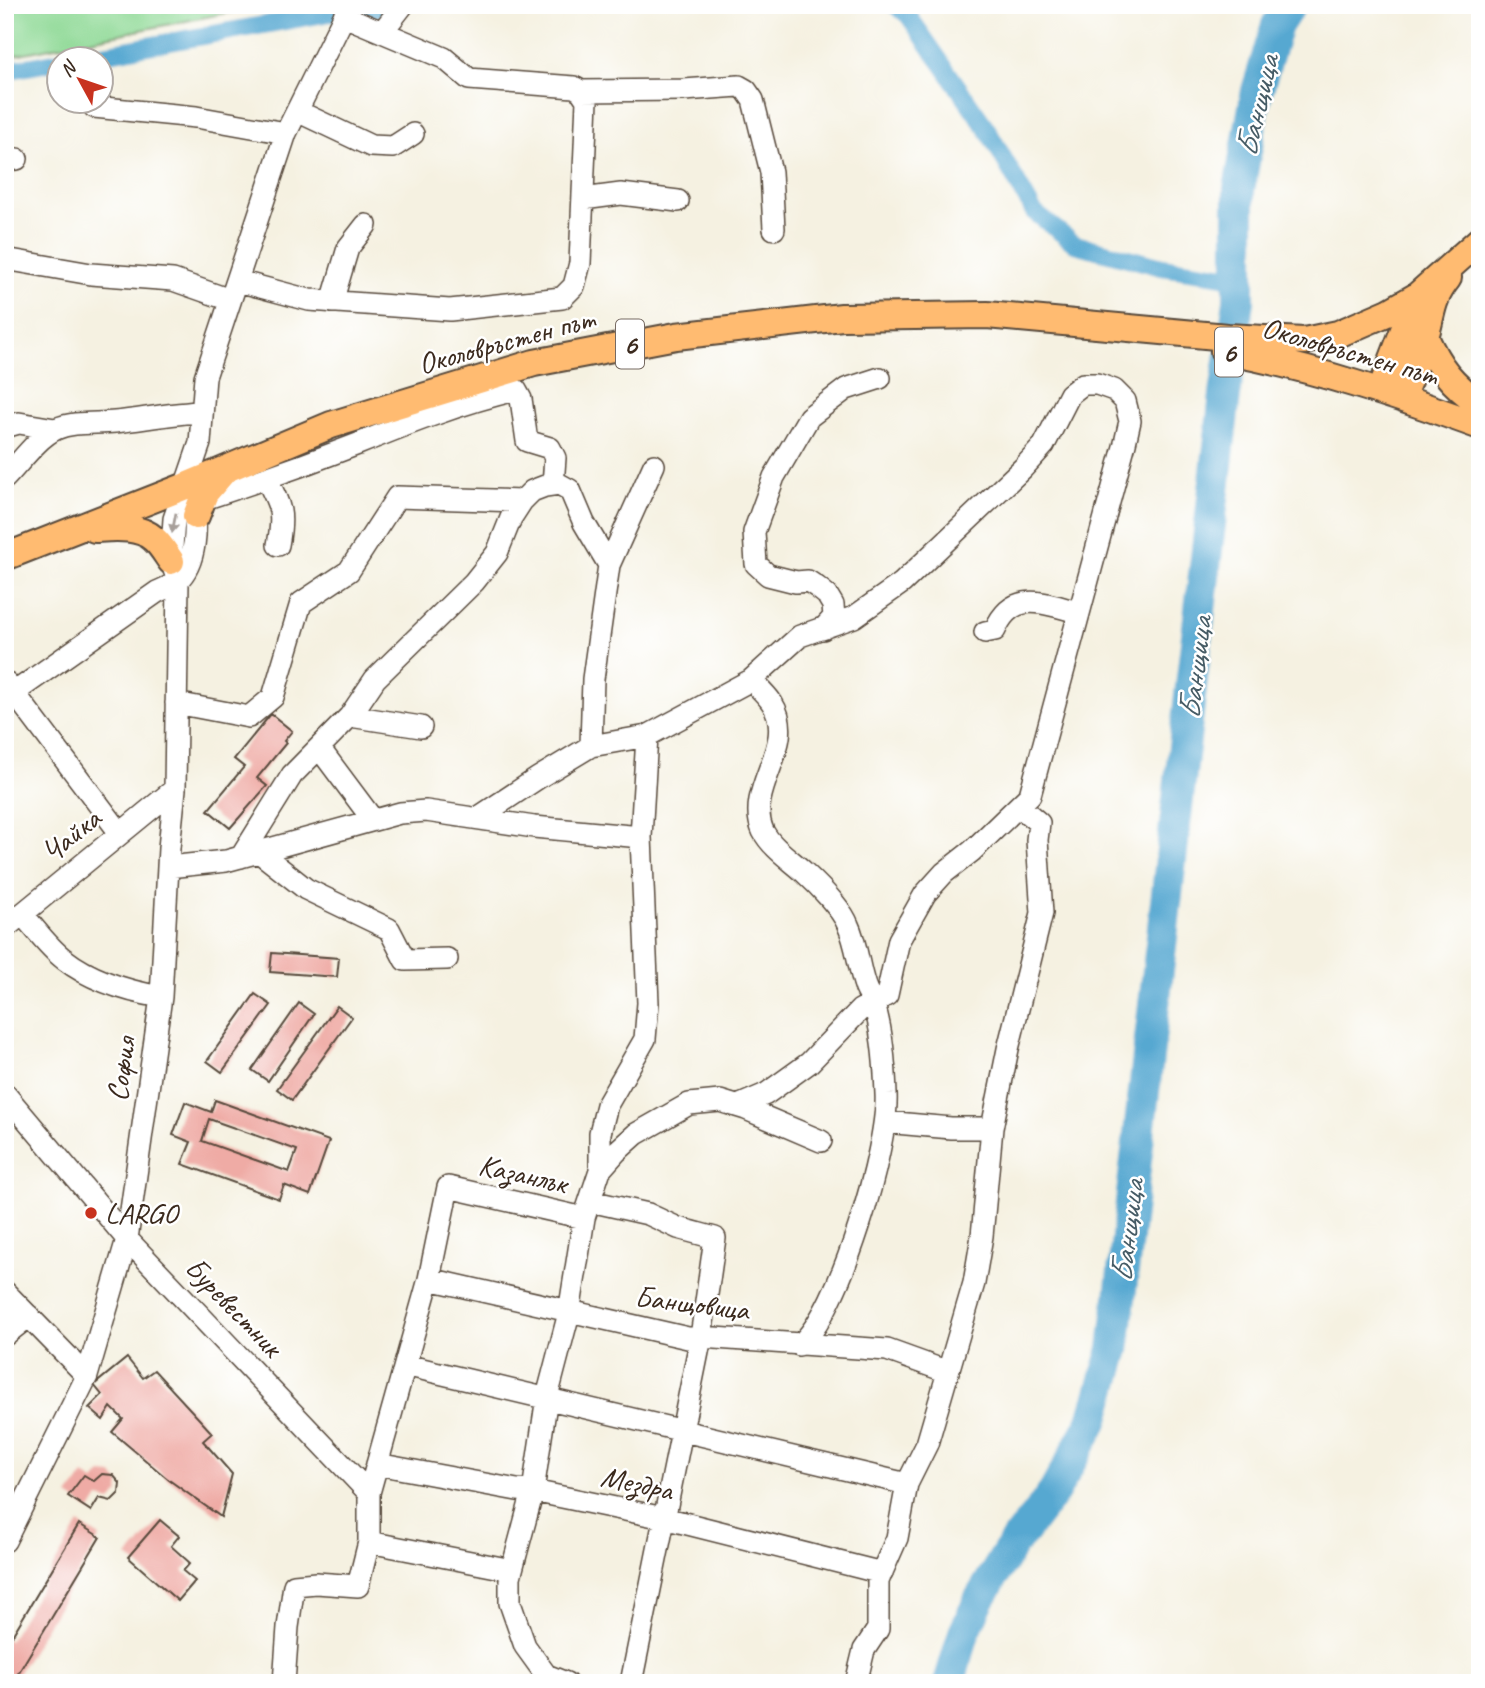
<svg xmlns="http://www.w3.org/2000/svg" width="1485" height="1688" font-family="Caveat,sans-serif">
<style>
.green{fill:#8ed995;stroke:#64825a;stroke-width:2}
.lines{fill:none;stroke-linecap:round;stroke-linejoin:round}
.canal{stroke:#56a8d1;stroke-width:18}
.river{stroke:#56a8d1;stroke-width:32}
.building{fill:#efaba5;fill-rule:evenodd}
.minor-casing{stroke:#57483b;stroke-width:24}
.major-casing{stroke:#57483b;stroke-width:30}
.minor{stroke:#fff;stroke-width:21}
.major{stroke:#ffbb71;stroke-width:26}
.oneway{fill:#a79f9a}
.poi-dot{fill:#c8321e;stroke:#fff;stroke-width:2.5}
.labels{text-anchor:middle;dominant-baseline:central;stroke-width:5;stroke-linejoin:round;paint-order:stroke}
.shield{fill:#fff;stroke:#766a62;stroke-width:2}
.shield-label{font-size:28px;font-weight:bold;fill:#3b2a1e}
.street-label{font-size:30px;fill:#3b2a1e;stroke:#fff}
.poi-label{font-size:30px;fill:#3b2a1e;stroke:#fff;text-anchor:start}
.water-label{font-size:32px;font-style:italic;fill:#465c66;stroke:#fff}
</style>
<rect width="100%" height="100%" fill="#fff"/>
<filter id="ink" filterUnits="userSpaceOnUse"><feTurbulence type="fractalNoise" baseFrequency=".0143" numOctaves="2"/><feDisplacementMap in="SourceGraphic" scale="14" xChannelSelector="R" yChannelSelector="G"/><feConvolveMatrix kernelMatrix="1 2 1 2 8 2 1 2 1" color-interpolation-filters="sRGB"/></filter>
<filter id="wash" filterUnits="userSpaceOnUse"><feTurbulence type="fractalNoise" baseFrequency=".00686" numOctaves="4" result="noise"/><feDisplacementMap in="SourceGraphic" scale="28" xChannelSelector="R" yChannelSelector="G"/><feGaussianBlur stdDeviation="1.57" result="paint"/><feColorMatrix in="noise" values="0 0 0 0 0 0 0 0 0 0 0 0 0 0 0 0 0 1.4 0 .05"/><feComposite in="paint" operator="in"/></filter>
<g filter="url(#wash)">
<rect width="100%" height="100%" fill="#f5f1e1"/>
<path class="green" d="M5 5H252V8L5 57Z"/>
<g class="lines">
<path class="canal" d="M895 5 908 15 987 129 1034 212 1075 244 1162 267 1239 278
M355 11 399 5
M70 60 335 12
M5 71 60 61"/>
<path class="river" d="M949 1683 964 1633 979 1600 1011 1547 1054 1492 1093 1421 1114 1349 1225 395 1239 301V189L1257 91 1277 25 1290 5"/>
</g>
<g id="blocks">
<path class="building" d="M271 714 292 731 284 741 286 743 257 778 267 786 230 828 208 810 244 767 234 759Z
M272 953 339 958 337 977 270 972Z
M255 994 271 1005 222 1072 207 1061Z
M299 1003 314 1014 268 1081 252 1070Z
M337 1006 352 1017 292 1100 277 1089Z
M215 1100 329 1141 310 1195 284 1185 279 1199 182 1164 191 1142 173 1135 185 1102 211 1112ZM209 1119 297 1150 289 1172 202 1141Z
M127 1358 143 1378 154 1370 212 1433 203 1441 232 1474 221 1517 169 1480 112 1432 123 1419 111 1407 103 1420 89 1408 102 1395 94 1385Z
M102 1474 113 1475 120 1483 119 1493 111 1501 99 1498 91 1511 68 1496 84 1475 94 1481Z
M160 1520 179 1536 171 1546 190 1563 183 1571 195 1581 178 1601 128 1557Z
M79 1524 100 1537 16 1677 5 1671V1639L9 1641Z"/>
</g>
</g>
<g filter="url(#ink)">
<use href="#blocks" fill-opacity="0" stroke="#57483b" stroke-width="2"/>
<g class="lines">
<defs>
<path id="minor" d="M382 32 403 5
M581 91 684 90 739 86 746 90 753 100 771 172 774 229
M94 107 196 117 286 133
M297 111 371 146 393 147 413 134
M5 160 17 159
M583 199 621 194 678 201
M5 259 91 274 173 280 230 300
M238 281 309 300 450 310 562 298 574 286 580 263 587 100 581 91 574 87 469 79 444 58 344 16
M332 302 348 248 366 225
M5 427 19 423 55 429
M5 478C19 464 38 437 56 429 73 421 96 424 115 422 144 419 172 413 202 412
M266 478C281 507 284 513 278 545
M201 500C254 483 307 464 358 444 410 423 461 403 516 390L521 399 527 441 550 448 555 458 553 485
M823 629 834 617 833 605 827 595 817 587 808 581 796 582 768 575 756 564 754 532 774 477 809 417 846 389 880 378
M985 632 995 630C1013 588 1044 604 1079 612
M751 680C758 687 767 695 772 703 799 745 744 788 763 831 772 848 791 860 804 872 817 884 842 909 848 925 857 944 858 966 865 986 867 993 872 998 874 1005 883 1032 885 1065 886 1094 889 1145 839 1315 799 1345
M7 683 120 833
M15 692 157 592C163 589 172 586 177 581 197 563 198 525 192 501
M176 703 249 717 273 697 301 603 349 571 397 497 522 501
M350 716 421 727
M591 746 593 679 609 565 654 465
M320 749 373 820
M479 817 538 778 591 746 647 736 751 680 800 636 854 617 902 583 1023 468 1044 445 1070 394 1083 384H1097L1114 390 1125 401 1130 421 1125 443 1030 795 972 851 944 873 925 894 899 940 887 995 860 1010 809 1063 766 1094 738 1106
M259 852 306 889 389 929 405 960 447 959
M241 857 292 775 350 716 375 679 474 582 497 553 511 518 522 501 532 491 545 486 559 484 570 490 584 523 609 565
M168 867 226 861 400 813 426 811 534 827 641 837
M22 914C35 928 48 947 64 959 92 981 126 991 161 997
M5 928 175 789
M5 1094 127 1239 369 1493
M885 1122 951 1128H992
M600 1170V1133L607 1105 645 1039 648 1003 641 837 647 736
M590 1201 648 1214 678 1228 715 1238 701 1337 631 1683
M429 1279 688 1338 701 1337 887 1350 948 1372
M5 1292 87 1376
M5 1335 29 1316
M405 1365 907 1484
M377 1464 517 1490 533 1491 664 1518 882 1573
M5 1541 87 1376 127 1239 161 997 169 848 175 789 178 581 171 561 174 519 200 443 205 377 286 133 344 16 347 5
M369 1542 512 1570
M284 1683 288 1627 294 1585 316 1583 358 1586 369 1542V1493L429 1279 448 1187 584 1218
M566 1683 546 1675 525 1646 510 1603V1577L533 1491 547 1397 569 1313 584 1218 600 1170 616 1152 636 1134 689 1104 720 1101 746 1109 821 1141
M856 1683 864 1650 878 1629V1581L897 1538 907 1484 927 1444 974 1283 982 1236 992 1128 1008 1049 1042 913 1037 840 1039 823 1019 806"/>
<path id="major" d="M1425 337C1439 368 1452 384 1480 404
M1224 351C1313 368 1395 395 1480 426
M1381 390 1417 296
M1401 398C1409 378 1417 359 1424 340 1433 314 1429 302 1448 278
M196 516 205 493 224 471
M95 529C113 528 139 525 154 539 161 545 166 554 171 561
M5 557 186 486 331 425 534 363 676 336 842 317 987 315 1227 337 1304 341 1338 334 1389 312 1417 296 1480 240"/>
</defs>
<use href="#minor" class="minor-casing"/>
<use href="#major" class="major-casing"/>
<use href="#minor" class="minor"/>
<use href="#major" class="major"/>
</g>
<defs><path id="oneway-solid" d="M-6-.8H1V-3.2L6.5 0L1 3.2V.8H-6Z" transform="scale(1.75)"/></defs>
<use class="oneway" href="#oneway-solid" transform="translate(174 523) rotate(101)"/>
</g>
<circle class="poi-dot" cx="91" cy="1213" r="7"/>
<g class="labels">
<g class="shield">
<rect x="616" y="319.5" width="28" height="49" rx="5"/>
<rect x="1215" y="327.5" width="28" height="49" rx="5"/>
</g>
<g class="shield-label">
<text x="630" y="344">6</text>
<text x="1229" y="352">6</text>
</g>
<g class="street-label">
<text transform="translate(506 341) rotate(-15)">Околовръстен път</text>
<text transform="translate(1350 351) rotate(16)">Околовръстен път</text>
<text transform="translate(71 835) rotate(-39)">Чайка</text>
<text transform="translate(121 1069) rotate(-82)">София</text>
<text transform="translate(523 1174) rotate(13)">Казанлък</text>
<text transform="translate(692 1303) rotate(7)">Банщовица</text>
<text transform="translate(234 1307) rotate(46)">Буревестник</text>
<text transform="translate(637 1483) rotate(12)">Мездра</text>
</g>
<g class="poi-label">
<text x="105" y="1213">LARGO</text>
</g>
<g class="water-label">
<text transform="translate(1257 106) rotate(-77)">Банщица</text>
<text transform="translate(1195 668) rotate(-83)">Банщица</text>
<text transform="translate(1127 1231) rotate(-83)">Банщица</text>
</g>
</g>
<rect width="1485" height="1688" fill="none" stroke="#fff" stroke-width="28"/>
<g transform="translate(80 80) rotate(310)"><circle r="33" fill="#ffffff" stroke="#b1aaa5" stroke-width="2"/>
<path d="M0-5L12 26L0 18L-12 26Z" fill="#c8321e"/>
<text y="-10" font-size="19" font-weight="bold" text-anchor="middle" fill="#3b2a1e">N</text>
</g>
</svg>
